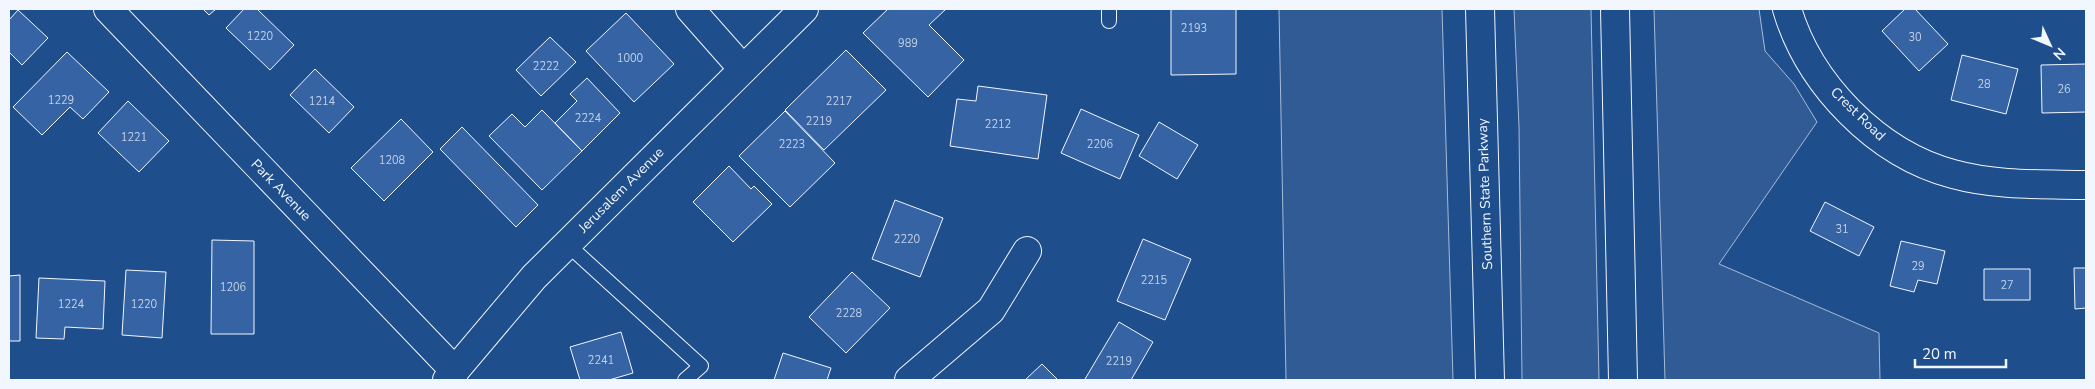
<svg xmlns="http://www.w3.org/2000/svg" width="2095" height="389" font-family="'Nunito Sans',sans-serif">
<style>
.built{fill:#305b95;stroke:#a8bbd7}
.building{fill:#3563a3;stroke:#f2f6ff}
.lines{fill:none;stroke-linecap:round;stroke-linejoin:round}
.lane-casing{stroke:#f2f6ff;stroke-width:16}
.street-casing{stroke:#f2f6ff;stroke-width:30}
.primary-casing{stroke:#f2f6ff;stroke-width:30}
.highway-casing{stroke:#f2f6ff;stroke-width:30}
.lane{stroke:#1f4e8c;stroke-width:14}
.street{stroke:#1f4e8c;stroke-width:28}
.primary{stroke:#1f4e8c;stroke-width:28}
.highway{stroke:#1f4e8c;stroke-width:28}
.labels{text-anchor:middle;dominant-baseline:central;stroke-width:4;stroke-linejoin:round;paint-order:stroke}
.number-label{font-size:11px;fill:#c3d1e8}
.street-label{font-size:14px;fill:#f2f6ff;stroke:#1f4e8c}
</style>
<rect width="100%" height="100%" fill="#1f4e8c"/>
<path class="built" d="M1279 9H1442L1453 380H1286Z
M1514 9H1591L1599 380H1522L1519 127Z
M1654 9H1759L1765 51 1794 84 1817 122 1719 264 1879 333 1880 380H1665Z"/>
<path class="building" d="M203 9H216L209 15Z
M244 9H257L294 45 270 70 226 28Z
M888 9H946L929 25 964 60 928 97 863 33Z
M1171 9H1236V74L1171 75Z
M1905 9H1915L1948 44 1919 71 1882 31Z
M18 10 48 38 22 65 9 52V20Z
M626 13 674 64 634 102 586 51Z
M550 37 576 62 541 96 516 70Z
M846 50 886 90 824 150 785 110Z
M67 52 109 92 83 119 70 107 42 135 13 107Z
M1962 55 2018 69 2006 114 1951 100Z
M2086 64V112L2042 113 2041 65Z
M315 69 354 107 329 133 290 95Z
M587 78 620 113 582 151 555 123 577 101 570 94Z
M978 86 1047 95 1038 159 950 146 957 99 976 101Z
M128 101 169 141 139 172 98 133Z
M1081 109 1139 135 1120 179 1061 153Z
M542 110 582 151 542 190 489 136 512 114 525 127Z
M785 111 835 163 790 207 739 156Z
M401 119 433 152 384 201 351 168Z
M1159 122 1198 145 1177 179 1139 156Z
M462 127 538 205 516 227 440 149Z
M729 166 751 189 754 186 772 204 733 242 693 202Z
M895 200 943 218 920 277 872 259Z
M1825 202 1874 227 1859 256 1810 231Z
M1143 239 1191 259 1165 320 1117 301Z
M212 240 254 241V334H211Z
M1901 241 1945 251 1937 284 1918 280 1914 292 1890 286Z
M2074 268H2086V308L2075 309Z
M1984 269H2030V300H1984Z
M126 270 166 272 162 338 122 335Z
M852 272 890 308 846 353 809 317Z
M20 275V341H9V276Z
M39 278 105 281 103 329 65 327 64 339 36 338Z
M1119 322 1153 342 1131 380H1086L1085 379Z
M621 332 633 373 609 380H580L570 347Z
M783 353 831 368 827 380H774Z
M1042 364 1058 380H1025Z"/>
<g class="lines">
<defs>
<path id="lane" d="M1109 9V21
M567 244 701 366 685 380"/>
<path id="street" d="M108 9 455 371
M690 9 743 69
M1787 9C1809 84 1877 154 1953 174 1996 186 2042 184 2086 185
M909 380 991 310 1027 251"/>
<path id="primary" d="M447 380 534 277 804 9"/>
<path id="highway" d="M1480 9 1490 380
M1615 9 1623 380"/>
</defs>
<use href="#lane" class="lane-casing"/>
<use href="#street" class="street-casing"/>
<use href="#primary" class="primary-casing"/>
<use href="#highway" class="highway-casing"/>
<use href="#lane" class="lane"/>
<use href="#street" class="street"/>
<use href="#primary" class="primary"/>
<use href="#highway" class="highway"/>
</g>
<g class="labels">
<g class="number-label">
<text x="1194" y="28">2193</text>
<text x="260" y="36">1220</text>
<text x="1915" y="37">30</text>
<text x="908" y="43">989</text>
<text x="630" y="58">1000</text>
<text x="546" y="66">2222</text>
<text x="1984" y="84">28</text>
<text x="2064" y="89">26</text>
<text x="61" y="100">1229</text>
<text x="322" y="101">1214</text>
<text x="839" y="101">2217</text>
<text x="588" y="118">2224</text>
<text x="819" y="121">2219</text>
<text x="998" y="124">2212</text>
<text x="134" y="137">1221</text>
<text x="792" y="144">2223</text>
<text x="1100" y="144">2206</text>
<text x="392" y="160">1208</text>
<text x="1842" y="229">31</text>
<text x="907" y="239">2220</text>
<text x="1918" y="266">29</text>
<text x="1154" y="280">2215</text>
<text x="2007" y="285">27</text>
<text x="233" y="287">1206</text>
<text x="71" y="304">1224</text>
<text x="144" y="304">1220</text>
<text x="849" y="313">2228</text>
<text x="601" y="360">2241</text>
<text x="1119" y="361">2219</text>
</g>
<g class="street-label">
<text transform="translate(1858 114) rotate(44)">Crest Road</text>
<text transform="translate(281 190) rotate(46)">Park Avenue</text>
<text transform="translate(621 190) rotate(-45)">Jerusalem Avenue</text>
<text transform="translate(1485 194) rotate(-92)">Southern State Parkway</text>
</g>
</g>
<rect width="2095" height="389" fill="none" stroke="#f2f6ff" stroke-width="20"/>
<g transform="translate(2050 45) rotate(134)" stroke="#1f4e8c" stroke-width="4" paint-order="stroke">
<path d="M0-4L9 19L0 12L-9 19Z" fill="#f2f6ff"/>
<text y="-8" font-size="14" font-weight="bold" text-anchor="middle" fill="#f2f6ff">N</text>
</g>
<path d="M1915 359v8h91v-8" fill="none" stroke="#f2f6ff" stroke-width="2.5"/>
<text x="1922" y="359" font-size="15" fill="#f2f6ff" stroke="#1f4e8c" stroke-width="4" paint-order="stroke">20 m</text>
</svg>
